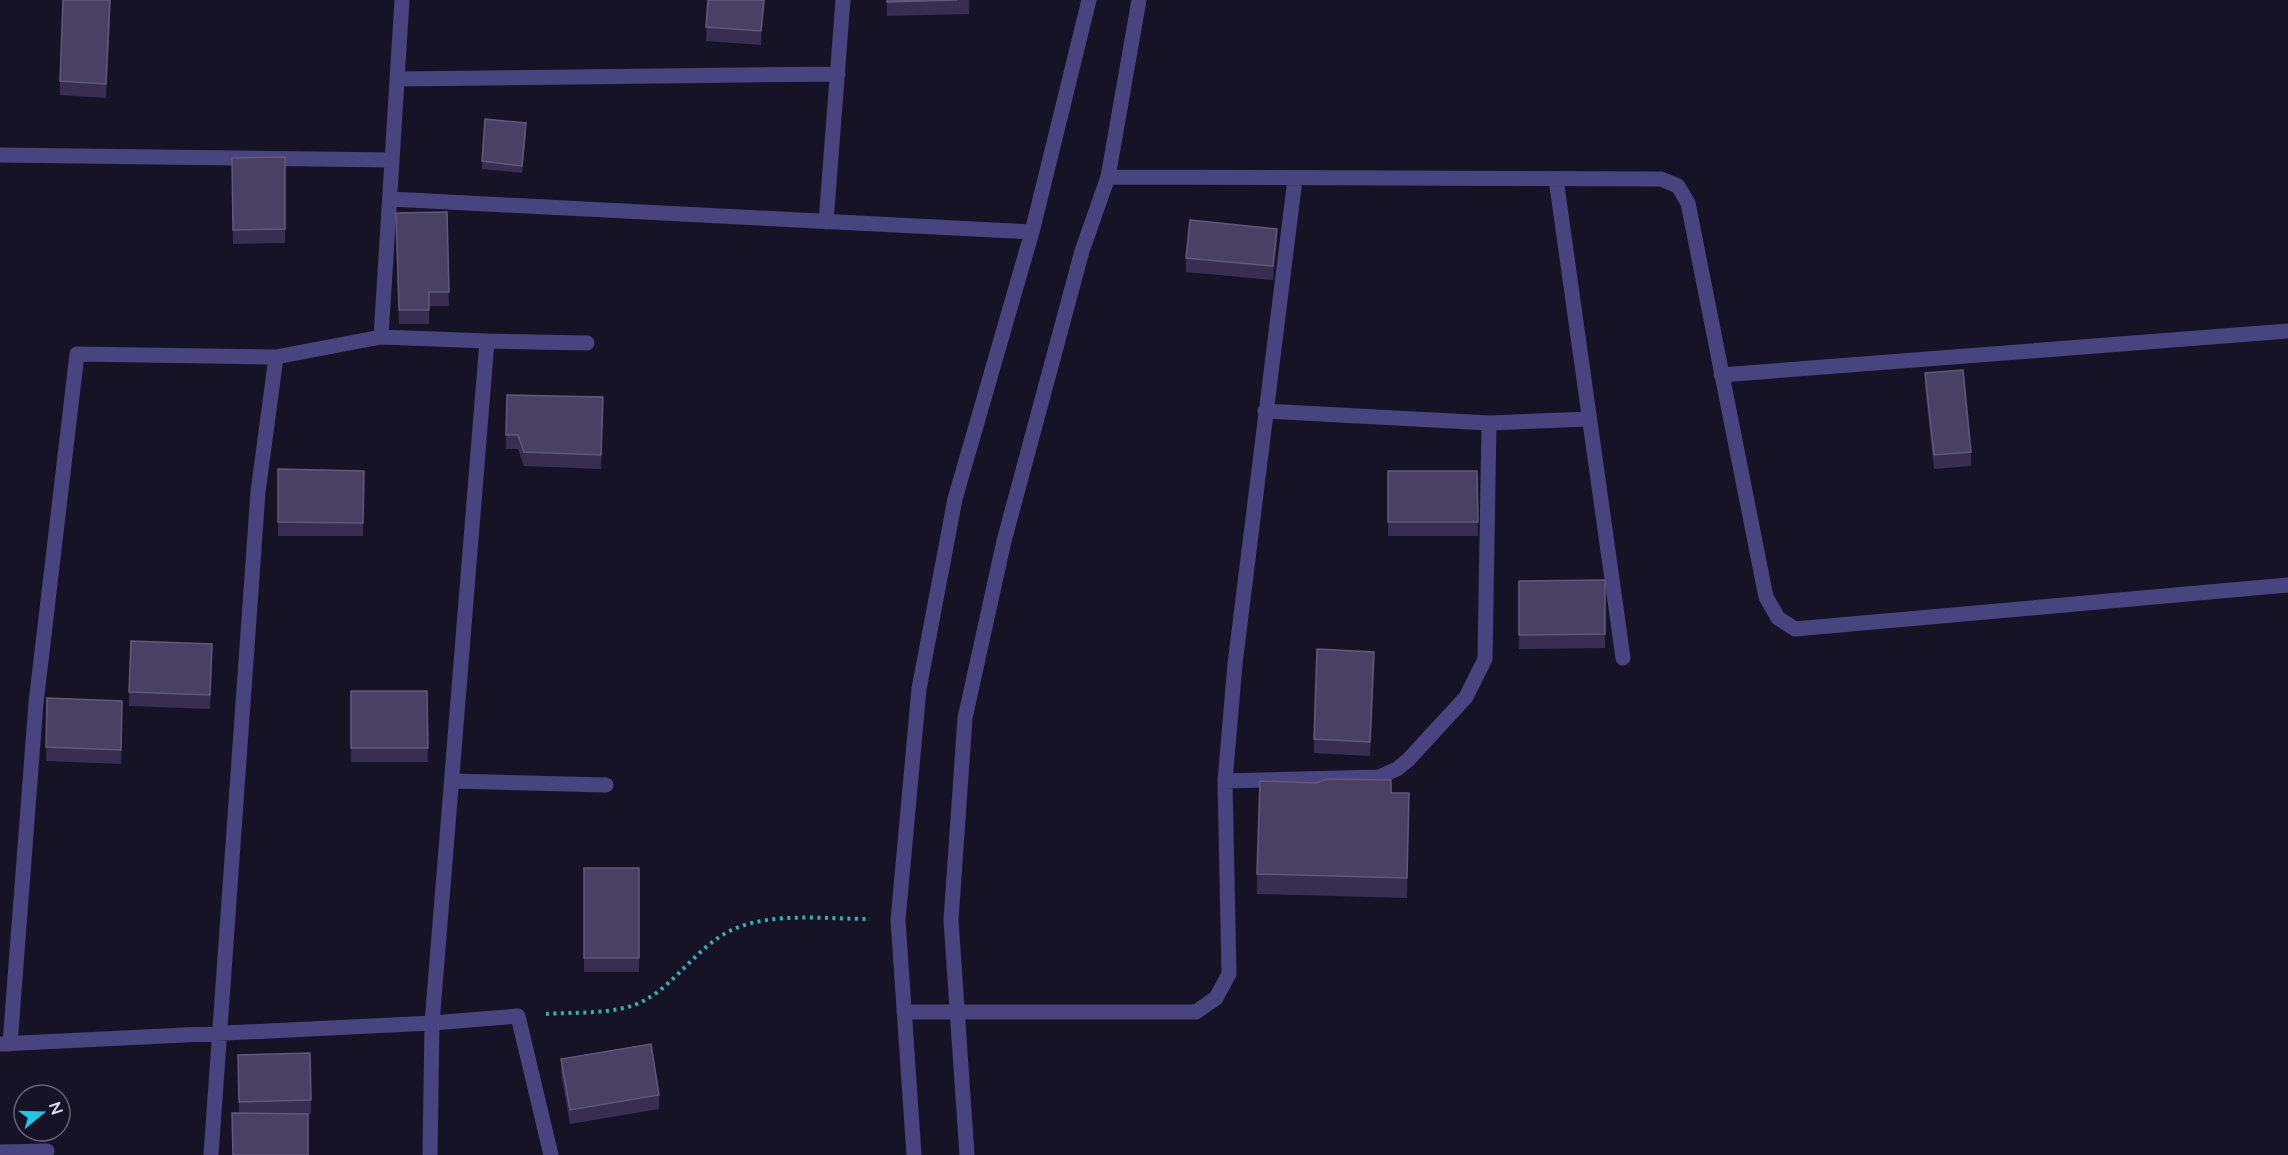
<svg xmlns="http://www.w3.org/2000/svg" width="2288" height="1155" font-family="Lato,sans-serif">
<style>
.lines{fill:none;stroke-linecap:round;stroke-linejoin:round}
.path{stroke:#3fadab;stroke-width:4;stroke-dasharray:3 4.5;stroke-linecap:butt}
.minor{stroke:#494480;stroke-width:15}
.wall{fill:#372e52}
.shaded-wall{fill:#221b39}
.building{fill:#494164;stroke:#61597c;stroke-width:1.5}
</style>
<rect width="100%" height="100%" fill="#171327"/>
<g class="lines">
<path class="path" d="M546 1014C574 1012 620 1015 645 1000 678 982 699 944 734 929 772 912 828 919 870 919"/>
<path class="minor" d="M397 79 838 74
M0 155 392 160
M1108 177 1661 179 1678 186 1688 203 1766 597 1778 618 1795 629 2288 585
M1556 179 1623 658
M390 199 1032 232
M826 222 843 0
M487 341 587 343
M1721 375 2288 331
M1265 411 1489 423 1589 419
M452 781 606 785
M1225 781 1379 777 1397 769 1408 760 1466 697 1485 659 1489 423
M904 1012H1196L1216 998 1229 974 1225 781 1235 664 1295 179
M0 1044 432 1023 487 341 381 337
M10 1044 36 703 77 354 276 357
M0 1152 47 1151
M211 1155 258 492 276 357 381 337 402 0
M430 1155 432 1023 518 1016 551 1155
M914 1155 898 920 919 689 955 499 1032 232 1089 0
M967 1155 951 920 965 718 1004 541 1082 251 1108 177 1139 0"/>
</g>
<path class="wall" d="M708 0H764L761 45 706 41Z
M887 0H969V14L887 16Z
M110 10 106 98 60 95V81Z
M526 131 522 173 482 169V161Z
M285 157V243L233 244 232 158Z
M447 212 449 306H429V324H399L396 227Z
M1277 243 1273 280 1186 272V258Z
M1925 373 1971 452V466L1934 469 1925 387Z
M507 395 603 411 601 469 524 466 518 449H506Z
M278 469 364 471 363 536H278Z
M1388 471H1477L1478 536H1388Z
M1605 580V648L1519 649V581Z
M212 658 210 709 129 706V692Z
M1374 666 1370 756 1314 753V739Z
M351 691H427L428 762H351Z
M47 698 122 701 121 764 46 761Z
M1391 793 1409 813 1407 898 1257 894V874Z
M584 868H639V972H584Z
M238 1055 311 1100V1114L239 1113Z
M561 1059 659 1095V1109L570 1124 561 1073Z"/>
<path class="shaded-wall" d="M110 0V10L106 98V84Z
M764 0 761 45V31Z
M1277 229V243L1273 280V266Z
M1409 793V813L1407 898V878Z"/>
<path class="building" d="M63 0H110L106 84 60 81Z
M708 0H764L761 31 706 27Z
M887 0H957L887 2Z
M485 119 526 123 522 166 482 161Z
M285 157V229L233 230 232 158Z
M447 212 449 292H429V310H399L396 213Z
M1190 220 1277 229 1273 266 1186 258Z
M1963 370 1971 452 1934 455 1925 373Z
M507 395 603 397 601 455 524 452 518 435H506Z
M278 469 364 471 363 523 278 522Z
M1388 471H1477L1478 522H1388Z
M1605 580V634L1519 635V581Z
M131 641 212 644 210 695 129 692Z
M1317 649 1374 652 1370 742 1314 739Z
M351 691H427L428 748H351Z
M47 698 122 701 121 750 46 747Z
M1327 779 1391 780V793H1409L1407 878 1257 874 1260 781 1316 783Z
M584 868H639V958H584Z
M651 1044 659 1095 570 1110 561 1059Z
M310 1053 311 1100 239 1102 238 1055Z
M232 1113 308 1114V1155H233Z"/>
<g transform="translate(42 1113) rotate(71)"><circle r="28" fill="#171327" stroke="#68647c" stroke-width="1.5"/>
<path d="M0-4.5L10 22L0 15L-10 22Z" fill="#20c6e4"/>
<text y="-9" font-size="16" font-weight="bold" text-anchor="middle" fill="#e2ddfb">N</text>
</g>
</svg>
